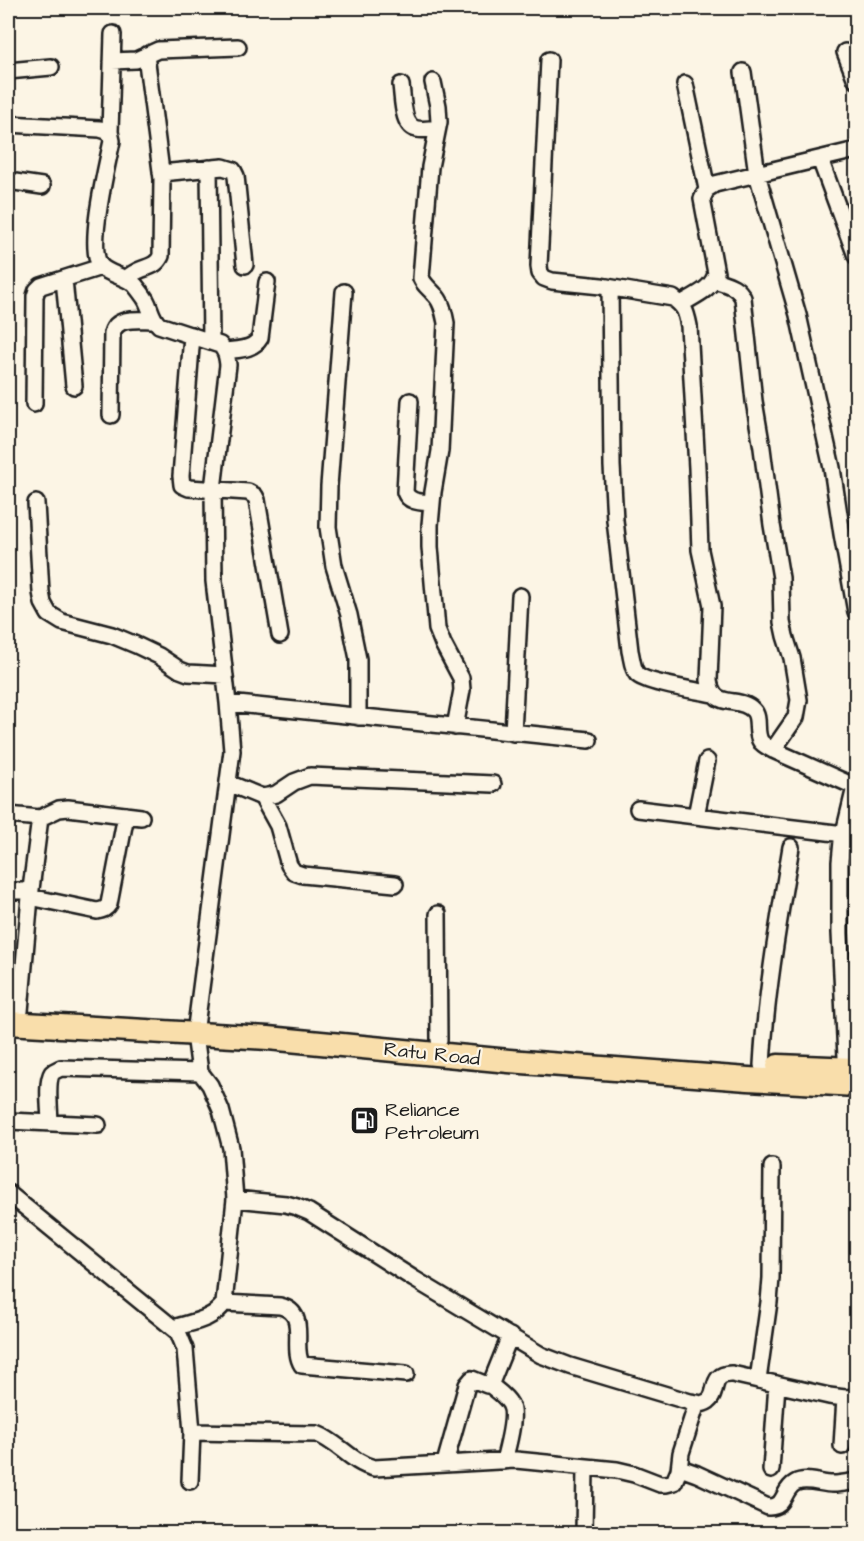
<svg xmlns="http://www.w3.org/2000/svg" width="864" height="1541" font-family="'Architects Daughter',sans-serif">
<style>
.lines{fill:none;stroke-linecap:round;stroke-linejoin:round}
.minor-casing{stroke:#1c1c1c;stroke-width:20}
.primary-casing{stroke:#1c1c1c;stroke-width:27}
.minor{stroke:#fcf5e5;stroke-width:15}
.primary{stroke:#f9deab;stroke-width:22}
.labels{text-anchor:middle;dominant-baseline:central;stroke-width:4.5;stroke-linejoin:round;paint-order:stroke}
.street-label{font-size:20px;fill:#1c1c1c;stroke:#fcf5e5}
.poi-label{font-size:20px;fill:#1c1c1c;stroke:#fcf5e5;text-anchor:start}
</style>
<rect width="100%" height="100%" fill="#fcf5e5"/>
<filter id="ink" filterUnits="userSpaceOnUse"><feTurbulence type="fractalNoise" baseFrequency=".0167" numOctaves="2"/><feDisplacementMap in="SourceGraphic" scale="12" xChannelSelector="R" yChannelSelector="G"/><feConvolveMatrix kernelMatrix="1 2 1 2 8 2 1 2 1" color-interpolation-filters="sRGB"/></filter>
<g filter="url(#ink)">
<g class="lines">
<defs>
<path id="minor" d="M845 52 856 80
M549 60 539 266 540 273 544 278 552 281 601 286 673 298C685 307 686 311 689 326L697 468 700 550 712 606 709 680C713 711 739 695 753 710 761 718 754 732 761 742 764 745 769 748 773 750L856 787
M112 61 136 60 158 50 238 47
M8 71 51 67
M743 72 757 174 798 315 832 468 842 534 856 612
M433 82 438 106 439 122 430 167 421 278C424 285 429 288 434 294 442 301 444 313 446 323L440 451 433 492 430 525V547L437 629 443 644 461 678 462 690 455 727
M685 84 707 189
M401 85C403 98 402 127 417 129 423 130 431 129 437 128
M8 124 100 129 110 132 112 141C107 165 87 246 100 265 106 274 126 276 135 285 139 290 143 295 146 300 151 309 151 318 159 325L220 345C226 351 227 356 228 365L213 489 214 581 228 703 232 751 195 1034 200 1072 210 1085 221 1110 231 1148 235 1199 224 1303C213 1320 192 1322 173 1328
M110 132 113 34
M820 159 856 256
M209 168 211 341
M161 173 223 167 233 170 236 176 245 265
M8 181 42 186
M126 278C131 275 135 272 140 270 150 266 156 266 161 256L162 179 146 55
M64 279 74 386
M715 280C726 284 738 286 743 298L754 401 762 448 772 525 781 578 782 622 785 636 792 658 799 700 796 717 773 750
M610 288 612 466 615 520 630 651C632 658 632 668 637 674 645 683 699 691 713 694
M344 292 329 486 328 527 334 566 349 615 358 659V717
M681 304C694 296 713 289 716 273L702 199 707 189 715 184 856 150
M192 335 181 476 182 485 189 488 248 492 255 496 257 500 280 635
M225 351C239 349 253 350 260 338L267 282
M410 401 405 492C409 503 422 502 432 503
M34 404 35 296 37 290 41 286 101 267
M111 415 112 333C117 316 139 320 153 320
M36 503 41 592 43 603 49 614 62 622 112 635 136 645 159 656 180 670 188 673 225 675
M228 703 589 740
M513 733 520 596
M228 783 262 797 268 796 276 794 294 782 310 776 493 784
M262 797 278 826 289 865 294 872 303 875 395 884
M638 809 844 834
M8 815 40 818 59 809 68 808 141 817
M696 816 707 761
M8 891H31
M30 897 97 911C103 910 106 909 109 904L126 815
M438 914 439 1040
M20 1011 30 897 40 818
M762 1065C766 992 779 919 791 847
M847 1078 840 933V862L842 841 856 783
M8 1121 98 1125
M50 1123C50 1112 46 1082 52 1073 55 1070 57 1070 61 1068L200 1072
M8 1193 178 1332 185 1349 192 1432 190 1481
M235 1199 286 1204 297 1207 309 1212 414 1279 541 1355 570 1366 690 1402C694 1402 700 1405 704 1403 721 1398 707 1373 732 1374L829 1396 845 1398 856 1397
M224 1303 280 1306C310 1313 290 1347 302 1365L406 1374
M758 1380 769 1302 771 1278 772 1167
M489 1384C496 1390 506 1396 510 1404 517 1415 507 1448 504 1461
M192 1432 317 1434C338 1442 352 1463 374 1468L516 1460 617 1470 634 1474 660 1484H666L674 1482 679 1470H686L697 1474 768 1507C786 1508 782 1490 795 1483 806 1477 820 1484 833 1484 841 1484 849 1482 856 1481
M842 1446 845 1398
M445 1463 467 1385 472 1379 487 1385 491 1383 510 1336
M679 1470 681 1453 697 1403
M771 1470 777 1384
M584 1534 585 1467"/>
<path id="primary" d="M8 1023 268 1038 509 1061 748 1079 856 1085
M778 1066 856 1069"/>
</defs>
<use href="#minor" class="minor-casing"/>
<use href="#primary" class="primary-casing"/>
<use href="#minor" class="minor"/>
<use href="#primary" class="primary"/>
</g>
</g>
<defs>
<symbol id="fuel-square" viewBox="-11 -11 22 22"><rect x="-9" y="-9" width="18" height="18" rx="4" fill="#1c1c1c" stroke="#fcf5e5"/><path d="M-5.5-6h7V0h2V4h1.3V-2.5L3-4.5l.8-.8L6-3V5H2.5V1h-1V6h-7ZM-4.2-4.7v3.2H.2V-4.7Z" fill="#fff"/></symbol>
</defs>
<g fill-rule="evenodd">
<use href="#fuel-square" x="348" y="1104" width="33" height="33"/>
</g>
<g class="labels">
<g class="street-label">
<text transform="translate(432 1054) rotate(6)">Ratu Road</text>
</g>
<g class="poi-label">
<text x="385" y="1110">Reliance<tspan x="385" dy="23">Petroleum</tspan></text>
</g>
</g>
<rect width="864" height="1541" fill="none" stroke="#fcf5e5" stroke-width="30"/>
<rect x="15" y="15" width="834" height="1511" fill="none" stroke="#1c1c1c" stroke-width="2" filter="url(#ink)"/>
</svg>
